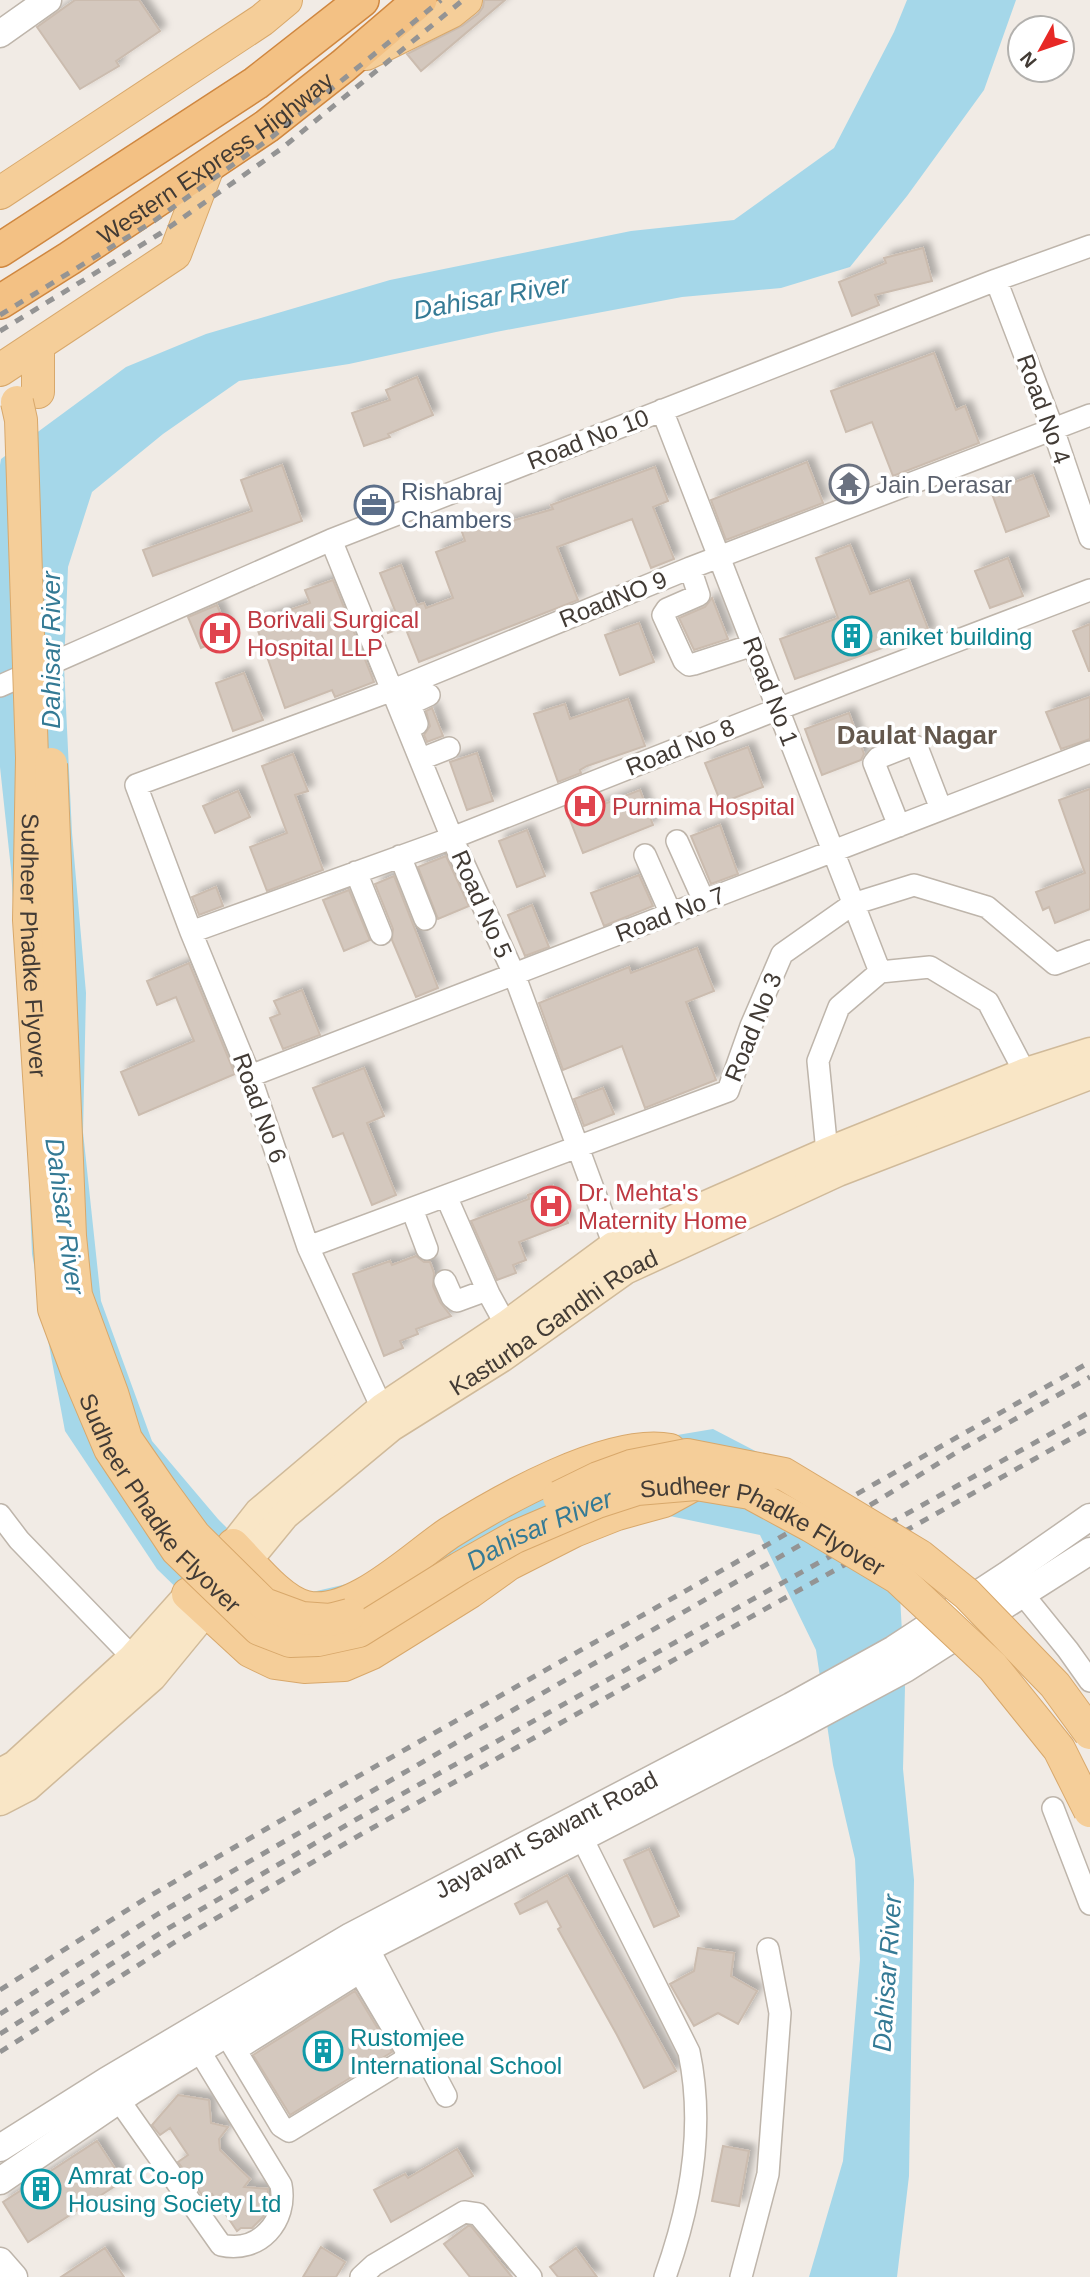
<svg xmlns="http://www.w3.org/2000/svg" width="1090" height="2277" font-family="Arial,sans-serif">
<style>
.water{fill:#a5d7e9}
.building{fill:#d4c8be;stroke:#cbbcaf;stroke-width:2;filter:url(#shadow)}
.lines{fill:none;stroke-linecap:round;stroke-linejoin:round}
.minor-casing{stroke:#beb5ab;stroke-width:24}
.tertiary-casing{stroke:#beb5ab;stroke-width:29}
.secondary-casing{stroke:#d0ba9a;stroke-width:31}
.primary-casing{stroke:#d8a86b;stroke-width:34}
.trunk-casing{stroke:#cf8740;stroke-width:36}
.minor{stroke:#fff;stroke-width:21}
.tertiary{stroke:#fff;stroke-width:26}
.secondary{stroke:#f9e6c6;stroke-width:28}
.primary{stroke:#f5ce99;stroke-width:32}
.trunk{stroke:#f3c184;stroke-width:33}
.rail{stroke:#949494;stroke-width:5;stroke-dasharray:9 9;stroke-linecap:butt}
.primary-bridge-casing{stroke:#d8a86b;stroke-width:34;stroke-linecap:butt}
.primary-bridge{stroke:#f5ce99;stroke-width:32}
.labels{text-anchor:middle;dominant-baseline:central;stroke-width:7;stroke-linejoin:round;paint-order:stroke}
.street-label{font-size:24px;fill:#423b35;stroke:#fff}
.worship-label{font-size:24px;fill:#5b616d;stroke:#fff;text-anchor:start}
.service-label{font-size:24px;fill:#4e5e75;stroke:#fff;text-anchor:start}
.health-label{font-size:24px;fill:#be3a42;stroke:#fff;text-anchor:start}
.culture-label{font-size:24px;fill:#0d838f;stroke:#fff;text-anchor:start}
.water-label{font-size:26px;font-style:italic;fill:#347a95;stroke:#fff}
.neighbourhood-label{font-size:26px;font-weight:bold;fill:#64584d;stroke:#fff}
</style>
<defs>
<filter id="shadow"><feDropShadow dx="6" dy="-6" stdDeviation="3.5" flood-color="#0004"/></filter>
</defs>
<rect width="100%" height="100%" fill="#f1ebe5"/>
<path class="water" d="M907 0H1016L984 90 907 196 850 267 781 288 682 297 496 332 349 364 239 381 163 434 92 492 68 567 64 666 72 833 86 993 83 1132 101 1301 152 1441 218 1519 295 1596 364 1580 600 1448 713 1429 829 1489 900 1596 905 1687 903 1769 914 1880 909 2176 897 2277H809L843 2161 860 1959 855 1859 833 1765 816 1650 760 1535 665 1515 581 1543 231 1641 157 1569 65 1431 32 1254 27 1130 11 869 0 767V465L1 459 126 367 206 334 390 280 631 231 734 220 834 148 894 32Z"/>
<path class="building" d="M75 0H139L160 31 116 61 119 66 80 89 37 27Z
M484 0H505L421 71 407 54 462 26 478 14 483 7Z
M923 248 932 281 875 295 879 305 852 316 839 282 886 263 884 258Z
M934 353 956 410 965 406 979 443 893 476 872 422 846 432 831 391Z
M417 377 433 415 388 434 390 437 364 446 352 413 390 400 386 390Z
M807 462 823 503 726 540 711 500Z
M282 465 302 521 153 576 143 550 252 511 241 480Z
M655 467 668 501 653 507 674 559 651 568 632 519 557 547 578 600 419 662 405 627 388 633 383 618 396 613 380 573 401 565 417 605 424 603 426 608 453 598 436 552 465 541 461 529 489 521 491 527 553 509 551 505Z
M1033 475 1049 516 1006 532 991 491Z
M850 545 870 594 909 580 930 634 900 645 899 642 795 679 780 639 838 618 816 558Z
M1008 558 1023 596 990 608 975 571Z
M333 580 374 682 335 697 332 690 285 708 255 622 310 603 305 590Z
M712 598 728 639 694 650 679 618 705 607Z
M217 605 230 636 201 648 188 617Z
M639 623 654 662 620 675 605 635Z
M1090 624V671H1089L1073 631Z
M244 673 263 720 233 731 216 683Z
M1090 697V739L1061 749 1046 712Z
M628 699 645 746 587 766 580 770 581 773 558 782 534 714 565 704 570 719Z
M432 708 443 736 427 742 424 735 430 726 426 711Z
M849 713 864 754 861 760 822 775 805 729Z
M748 747 763 787 721 803 705 763Z
M477 753 493 801 467 810 450 762Z
M293 754 308 791 295 795 323 870 267 891 250 847 287 833 262 766Z
M1090 789V909L1055 923 1049 907 1043 910 1036 892 1085 873 1059 800Z
M640 790 653 825 583 853 565 807 590 797 594 808Z
M238 791 250 817 215 833 203 806Z
M720 825 738 874 711 884 691 836Z
M527 830 545 876 517 887 499 841Z
M446 856 469 906 438 919 418 867Z
M639 875 653 906 604 926 591 893Z
M394 876 438 988 416 997 392 940 393 929 375 884Z
M216 887 223 906 199 915 192 897Z
M349 890 370 940 344 951 323 900Z
M532 905 549 947 525 956 508 915Z
M697 948 714 991 686 1002 716 1080 645 1108 622 1046 563 1070 539 1003 629 967 631 973Z
M189 963 235 1074 139 1115 121 1072 194 1041 176 997 157 1005 147 981Z
M302 990 320 1035 283 1049 270 1018 280 1014 274 1001Z
M364 1068 384 1116 367 1123 396 1195 372 1205 343 1133 333 1137 313 1088Z
M603 1088 614 1114 584 1126 574 1099Z
M553 1186 568 1223 519 1242 526 1260 513 1265 516 1273 497 1280 471 1221 529 1199 528 1195Z
M416 1256 424 1262H430L434 1273 433 1286 440 1302 451 1316 416 1329 418 1334 400 1341 403 1348 384 1356 353 1274 390 1261 392 1265Z
M649 1849 679 1916 654 1927 624 1860Z
M567 1875 676 2071 644 2088 617 2035 558 1929 561 1927 547 1901 520 1914 515 1904Z
M698 1948 734 1953 731 1976 757 1991 738 2024 718 2013 694 2026 670 1984 694 1971Z
M355 1991 392 2052 290 2115 253 2055Z
M178 2095 209 2100 211 2123 228 2127 219 2139 220 2150 250 2179 244 2187 268 2189 267 2207 264 2216 252 2228H241L237 2231 212 2194 205 2199 178 2162 188 2155 170 2128 160 2135 152 2125Z
M97 2141 123 2181 28 2242 3 2202Z
M723 2146 749 2151 739 2206 712 2201Z
M457 2149 473 2176 391 2222 374 2190 405 2174 408 2178Z
M468 2226H471L512 2277H470L444 2244Z
M321 2247 345 2262 336 2277H303Z
M105 2248 124 2277H61Z
M576 2248 597 2277H558L550 2267Z"/>
<g class="lines">
<defs>
<path id="minor" d="M996 280 1053 429 1090 538
M662 410 880 972
M331 540 452 838 514 974 619 1259
M690 568 699 595 667 609 663 615 684 661 689 665 694 664 753 645
M0 686 331 540 996 280 1090 246
M417 724 410 704 429 695
M421 759 449 748
M899 826 874 763 878 758 911 745 917 747 941 809
M677 841 704 901
M645 855 671 914
M400 856 425 919
M356 872 381 934
M191 932 452 838 778 709 1090 590
M250 1076 1090 752
M834 1164 827 1152 818 1061 839 1007 880 972 930 967 988 1002 1032 1086
M446 1196 489 1294 506 1325
M412 1209 427 1249
M308 1247 728 1091 751 1026 782 954 853 904 914 885 987 907 1055 964 1090 951
M445 1281 452 1297 457 1301 487 1290
M387 1419 308 1247 250 1076 191 932 136 785 393 690 690 568 1090 415
M0 1515 19 1540 142 1667
M1013 1582 1068 1650 1090 1681
M1053 1808 1090 1904
M582 1838 689 2052C705 2128 691 2205 665 2277
M368 1948 446 2096
M218 2021 281 2126 289 2131 403 2061 407 2052 344 1946
M236 2050 360 1972
M111 2089 221 2245C259 2254 288 2221 281 2185L191 2037
M361 2277 374 2265 464 2212 478 2214 531 2277
M741 2277 768 2174 780 2013 768 1949"/>
<g id="tertiary">
<path d="M0 34 48 0"/>
<path id="s1" d="M0 2148 106 2081 351 1936 791 1706 894 1649 1007 1575 1090 1517"/>
<path d="M0 2181 132 2091 368 1948 795 1728 905 1669 1090 1551"/>
<path d="M0 2261 14 2277"/>
</g>
<g id="secondary">
<path d="M0 1773 15 1765 132 1658 233 1545 259 1512 382 1408 506 1325 613 1246 827 1152 1026 1072 1090 1052"/>
<path id="s2" d="M0 1801 27 1787 152 1677 285 1515 391 1427 501 1358 625 1270 838 1172 1090 1075"/>
</g>
<path id="primary" d="M366 54 451 12 466 0
M0 193 262 20 286 0
M38 346V392
M0 370 175 254 208 167
M233 1545C252 1564 280 1601 306 1607 352 1618 413 1557 449 1533 500 1501 610 1438 670 1450
M188 1594 250 1651 275 1663 304 1667 344 1665 372 1653 470 1592 509 1564 574 1531 617 1514 664 1501 695 1484"/>
<g id="trunk">
<path d="M0 250 256 83 362 0"/>
<path id="s3" d="M0 302 70 258 267 126 343 66 420 0"/>
</g>
</defs>
<use href="#minor" class="minor-casing"/>
<use href="#tertiary" class="tertiary-casing"/>
<use href="#secondary" class="secondary-casing"/>
<use href="#primary" class="primary-casing"/>
<use href="#trunk" class="trunk-casing"/>
<use href="#minor" class="minor"/>
<use href="#tertiary" class="tertiary"/>
<use href="#secondary" class="secondary"/>
<use href="#primary" class="primary"/>
<use href="#trunk" class="trunk"/>
<path class="rail" d="M0 315 154 221 272 137 441 0
M0 331 161 233 281 149 463 0
M0 1990 148 1897 339 1787 1090 1362
M0 2014 158 1914 877 1501 962 1449 1090 1377
M0 2034 167 1929 357 1819 1090 1412
M0 2052 175 1942 365 1832 1090 1428"/>
<defs>
<g id="primary-bridge">
<path id="s4" d="M17 402 21 420 32 758 29 920 54 1309 77 1371 110 1449 177 1550 259 1629 290 1641 318 1640 359 1631 460 1568 515 1537 597 1502 637 1489 696 1484 750 1493 811 1526 898 1578 993 1667 1059 1749 1090 1811"/>
<path d="M51 764 70 1236 76 1295 112 1393 126 1439 162 1491 195 1536 264 1604 302 1618 330 1620 349 1615"/>
<path d="M559 1497 598 1478 631 1466 687 1455 784 1474 920 1556 967 1594 1055 1685 1090 1733"/>
</g>
</defs>
<use href="#primary-bridge" class="primary-bridge-casing"/>
<use href="#primary-bridge" class="primary-bridge"/>
</g>
<defs>
<symbol id="temple-ring" viewBox="-11 -11 22 22"><circle r="9.5" fill="#fff" stroke="#6b7280" stroke-width="1.5"/><path d="M0-6L5-2H3V0L6.5 2.5H4V6H1.5V3h-3V6H-4V2.5H-6.5L-3 0V-2H-5Z" fill="#6b7280"/></symbol>
<symbol id="office-ring" viewBox="-11 -11 22 22"><circle r="9.5" fill="#fff" stroke="#5c6f8a" stroke-width="1.5"/><path d="M-6-3h4V-5.5h4V-3h4V5H-6ZM-1-4.5V-3h2v-1.5ZM-6 0V1H6V0Z" fill="#5c6f8a"/></symbol>
<symbol id="hospital-ring" viewBox="-11 -11 22 22"><circle r="9.5" fill="#fff" stroke="#e0444e" stroke-width="1.5"/><path d="M-5-5h3v3.5h4V-5h3V5h-3V1.5h-4V5h-3Z" fill="#e0444e"/></symbol>
<symbol id="building-ring" viewBox="-11 -11 22 22"><circle r="9.5" fill="#fff" stroke="#0f9aa8" stroke-width="1.5"/><path d="M-4-6H4V6H1V3H-1V6H-4ZM-2.5-4.3h1.7v1.8h-1.7ZM.8-4.3h1.7v1.8H.8ZM-2.5-1h1.7V.8h-1.7ZM.8-1h1.7V.8H.8Z" fill="#0f9aa8"/></symbol>
</defs>
<g fill-rule="evenodd">
<use href="#temple-ring" x="827" y="462" width="44" height="44"/>
<use href="#office-ring" x="352" y="483" width="44" height="44"/>
<use href="#hospital-ring" x="198" y="611" width="44" height="44"/>
<use href="#building-ring" x="830" y="614" width="44" height="44"/>
<use href="#hospital-ring" x="563" y="784" width="44" height="44"/>
<use href="#hospital-ring" x="529" y="1184" width="44" height="44"/>
<use href="#building-ring" x="301" y="2029" width="44" height="44"/>
<use href="#building-ring" x="19" y="2167" width="44" height="44"/>
</g>
<g class="labels">
<g class="street-label">
<text stroke="none"><textPath href="#s3" startOffset="259">Western Express Highway</textPath></text>
<text transform="translate(1044 409) rotate(70)">Road No 4</text>
<text transform="translate(588 439) rotate(-21)">Road No 10</text>
<text transform="translate(613 599) rotate(-22)">RoadNO 9</text>
<text transform="translate(771 691) rotate(69)">Road No 1</text>
<text transform="translate(680 747) rotate(-22)">Road No 8</text>
<text transform="translate(482 904) rotate(66)">Road No 5</text>
<text transform="translate(670 914) rotate(-21)">Road No 7</text>
<text stroke="none"><textPath href="#s4" startOffset="544">Sudheer Phadke Flyover</textPath></text>
<text transform="translate(753 1027) rotate(-68)">Road No 3</text>
<text transform="translate(260 1108) rotate(70)">Road No 6</text>
<text stroke="none"><textPath href="#s2" startOffset="738">Kasturba Gandhi Road</textPath></text>
<text stroke="none"><textPath href="#s4" startOffset="1132">Sudheer Phadke Flyover</textPath></text>
<text stroke="none"><textPath href="#s4" startOffset="1846">Sudheer Phadke Flyover</textPath></text>
<text stroke="none"><textPath href="#s1" startOffset="630">Jayavant Sawant Road</textPath></text>
</g>
<g class="worship-label">
<text x="876" y="484">Jain Derasar</text>
</g>
<g class="service-label">
<text x="401" y="491">Rishabraj<tspan x="401" dy="28">Chambers</tspan></text>
</g>
<g class="health-label">
<text x="247" y="619">Borivali Surgical<tspan x="247" dy="28">Hospital LLP</tspan></text>
<text x="612" y="806">Purnima Hospital</text>
<text x="578" y="1192">Dr. Mehta's<tspan x="578" dy="28">Maternity Home</tspan></text>
</g>
<g class="culture-label">
<text x="879" y="636">aniket building</text>
<text x="350" y="2037">Rustomjee<tspan x="350" dy="28">International School</tspan></text>
<text x="68" y="2175">Amrat Co-op<tspan x="68" dy="28">Housing Society Ltd</tspan></text>
</g>
<g class="water-label">
<text transform="translate(491 297) rotate(-10)">Dahisar River</text>
<text transform="translate(51 650) rotate(-90)">Dahisar River</text>
<text transform="translate(65 1216) rotate(82)">Dahisar River</text>
<text stroke="none"><textPath href="#s4" startOffset="1605">Dahisar River</textPath></text>
<text transform="translate(887 1973) rotate(-86)">Dahisar River</text>
</g>
<g class="neighbourhood-label">
<text x="917" y="735">Daulat Nagar</text>
</g>
</g>
<g transform="translate(1041 49) rotate(230)"><circle r="33" fill="#ffffff" stroke="#b3b1ae" stroke-width="2"/>
<path d="M0-5L12 26L0 18L-12 26Z" fill="#e72825"/>
<text y="-10" font-size="19" font-weight="bold" text-anchor="middle" fill="#423b35">N</text>
</g>
</svg>
